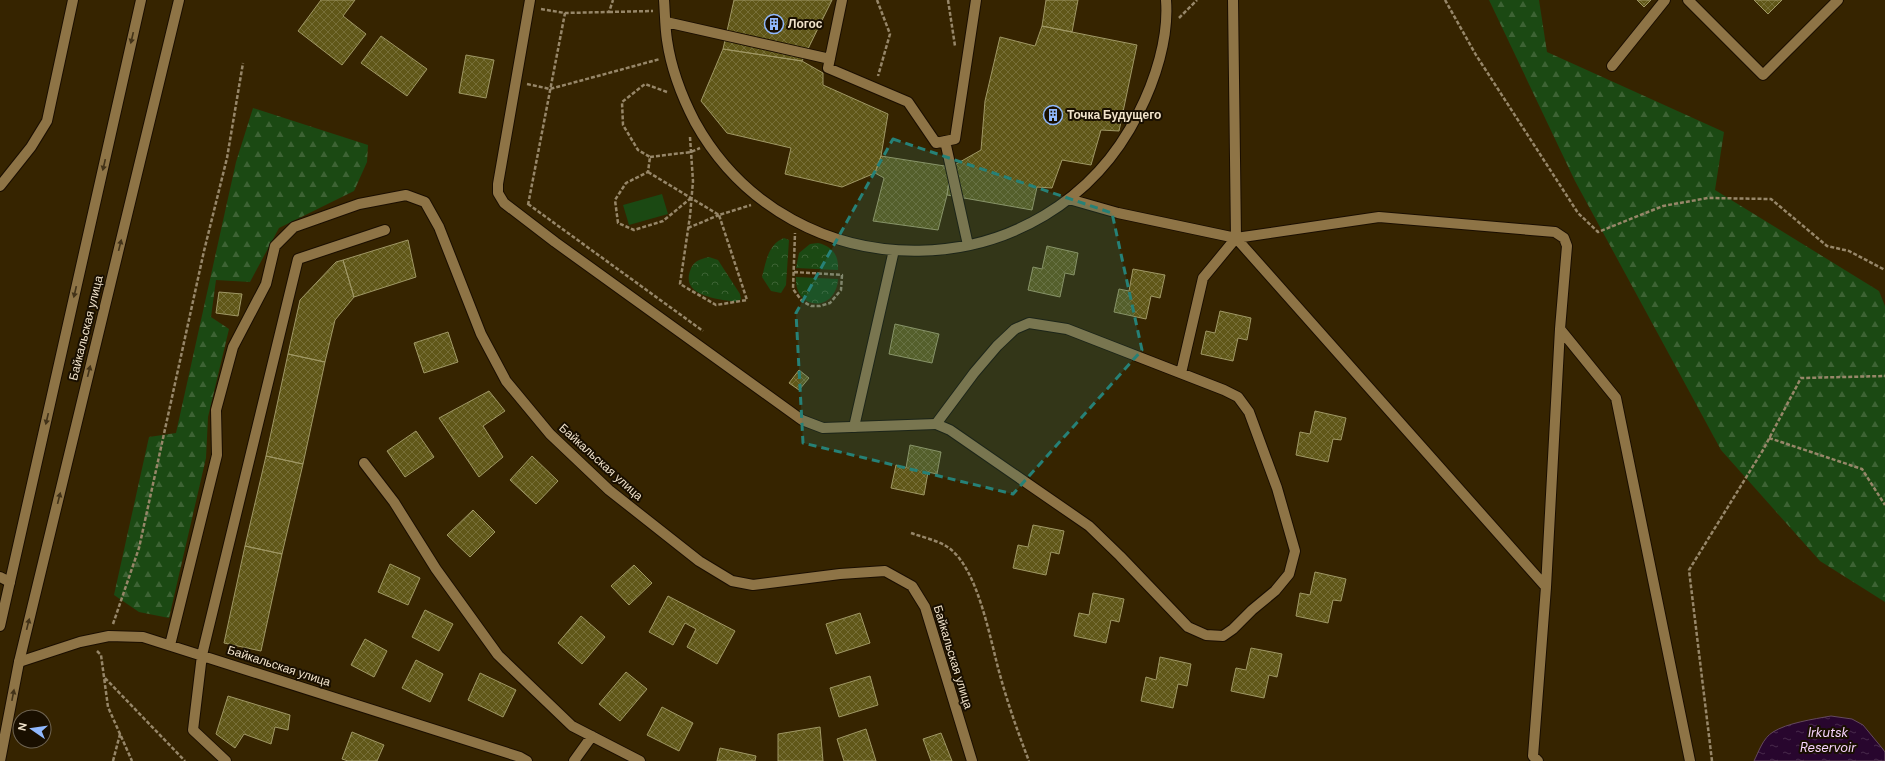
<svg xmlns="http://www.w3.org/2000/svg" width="1885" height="761" font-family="'DM Sans',sans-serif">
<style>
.forest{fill:url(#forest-firs)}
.park{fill:url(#park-crowns)}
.garden{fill:#1b4913}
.water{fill:url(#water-ripples);stroke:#64485d}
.building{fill:url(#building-cross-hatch);stroke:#a09865}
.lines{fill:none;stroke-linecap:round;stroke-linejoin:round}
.service-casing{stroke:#1a0e00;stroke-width:12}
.minor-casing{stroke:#1a0e00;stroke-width:12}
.secondary-casing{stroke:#1a0e00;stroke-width:12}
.path{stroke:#978769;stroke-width:2.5;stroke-dasharray:4 2;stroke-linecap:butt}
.service{stroke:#8e7446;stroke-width:10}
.minor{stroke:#8e7446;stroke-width:10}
.secondary{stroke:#8e7446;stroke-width:10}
.oneway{fill:#423218}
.marked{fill:#268177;fill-opacity:0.2;stroke:#268177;stroke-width:3;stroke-dasharray:8 5;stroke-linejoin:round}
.labels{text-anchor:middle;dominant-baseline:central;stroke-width:4;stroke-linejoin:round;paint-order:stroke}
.poi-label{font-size:12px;font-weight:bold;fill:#f1e3cb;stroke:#190f00;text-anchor:start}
.street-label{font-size:12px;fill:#f1e3cb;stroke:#190f00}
.water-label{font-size:13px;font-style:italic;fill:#f8d5fe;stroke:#190f00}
</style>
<defs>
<pattern id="forest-firs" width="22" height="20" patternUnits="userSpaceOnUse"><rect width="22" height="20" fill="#1b4913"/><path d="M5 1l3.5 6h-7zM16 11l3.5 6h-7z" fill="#3d6334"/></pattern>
<pattern id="park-crowns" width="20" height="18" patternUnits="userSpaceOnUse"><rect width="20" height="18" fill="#1b4913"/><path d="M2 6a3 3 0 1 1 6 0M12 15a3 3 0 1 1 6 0" fill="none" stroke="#3d6334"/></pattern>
<pattern id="water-ripples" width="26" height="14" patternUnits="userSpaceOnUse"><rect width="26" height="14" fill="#28062e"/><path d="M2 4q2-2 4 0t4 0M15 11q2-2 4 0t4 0" fill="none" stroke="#482a4b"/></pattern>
<pattern id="building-cross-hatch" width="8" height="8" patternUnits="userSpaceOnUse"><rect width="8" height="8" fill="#605718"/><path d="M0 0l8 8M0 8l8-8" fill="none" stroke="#776f38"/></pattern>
</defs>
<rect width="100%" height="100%" fill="#362400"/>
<path class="forest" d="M1489 0H1539L1547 52 1724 132 1715 190 1879 291 1885 306V602L1820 561 1721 450 1575 181Z
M253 108 368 145 367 162 354 191 279 228 250 282 216 280 211 317 229 329 208 417 206 458 169 618 139 612 114 595 149 437 176 433 236 162Z"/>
<path class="park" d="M784 238 789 240 786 285 781 293 771 291 762 277C766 262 768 244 784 238Z
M818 243C832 246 839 255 838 270L796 268 799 253 810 244Z
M709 257 718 260 740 294 741 299 737 302C720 299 681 297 690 271 693 261 700 259 709 257Z
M796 277 838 279C836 313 794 311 796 277Z"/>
<path class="garden" d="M662 194 668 214 629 225 623 205Z"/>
<path class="water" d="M1831 716 1852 719 1863 725 1882 748 1885 752V761H1754C1759 751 1763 738 1773 732 1787 723 1814 719 1831 716Z"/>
<path class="building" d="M321 0H355L343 16 366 34 342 65 298 31Z
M734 0H832L802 61 723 49Z
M1046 0H1078L1072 32 1042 26Z
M1637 0H1651L1644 7Z
M1754 0H1782L1768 14Z
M1042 26 1137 45 1119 131 1101 130 1091 165 1062 160 1052 188 1037 187 1032 210 947 195 951 167 981 150 985 101 1000 37 1035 46Z
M381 36 427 69 407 96 361 63Z
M723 49 802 61 823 73V85L888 114 881 156 875 173 842 187 785 174 791 148 727 133 701 101Z
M466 55 494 60 486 98 459 93Z
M881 156 951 167 947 195 938 230 873 221 884 178 875 173Z
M408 240 416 277 354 297 343 260Z
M1047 246 1078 253 1074 275 1065 273 1060 297 1028 290 1033 267 1042 269Z
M343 260 354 297 335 320 325 362 288 354 300 300 336 262Z
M1133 269 1165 275 1160 298 1151 296 1146 319 1114 312 1119 289 1129 291Z
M219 292 242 294 238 316 216 313Z
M1220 311 1251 318 1247 340 1238 338 1233 361 1201 354 1206 331 1215 333Z
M895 324 939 334 932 363 889 354Z
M448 332 458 362 424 373 414 343Z
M288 354 325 362 303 464 266 456Z
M799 370 809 378 799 390 789 383Z
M489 391 505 411 483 426 503 457 479 477 439 418Z
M1315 411 1346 418 1341 440 1333 439 1328 462 1296 455 1300 432 1310 434Z
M416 431 434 457 405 477 387 451Z
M910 445 941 452 937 474 928 472 924 495 891 488 896 465 906 468Z
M266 456 303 464 282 554 245 546Z
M532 456 558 481 536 504 510 480Z
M473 510 495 532 470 557 447 535Z
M1033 525 1064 531 1059 554 1051 552 1046 575 1013 568 1018 545 1028 547Z
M245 546 282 554 261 651 224 643Z
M390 564 420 578 408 605 378 592Z
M634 565 652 583 629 605 611 586Z
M1315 572 1346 579 1341 601 1333 600 1328 623 1296 616 1300 593 1310 595Z
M1093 593 1124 599 1119 622 1111 620 1106 643 1074 636 1079 613 1089 615Z
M668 596 735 631 717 664 687 647 696 629 685 623 673 645 649 632Z
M425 610 453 624 439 651 412 637Z
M860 613 870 643 836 654 826 624Z
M581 616 605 637 582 664 558 643Z
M365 639 387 651 374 677 351 665Z
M1251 648 1282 654 1277 677 1269 675 1264 698 1231 691 1236 668 1246 670Z
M1160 657 1191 664 1187 686 1178 684 1173 708 1141 701 1146 677 1156 680Z
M416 660 443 674 430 702 402 688Z
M626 672 647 689 620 721 599 704Z
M480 673 516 690 503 717 468 700Z
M870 676 878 705 839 717 830 688Z
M228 696 290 715 288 730 275 727 271 744 244 734 235 748 216 734Z
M662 707 693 723 679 751 647 735Z
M820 727 823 761H778V734Z
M866 729 876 761H844L837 739Z
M352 732 384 745 377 761H348L342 759Z
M941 733 952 761H931L923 739Z
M720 748 756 756 755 761H717Z"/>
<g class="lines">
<defs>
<path id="service" d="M664 0C665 13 665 27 667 40 671 68 682 97 695 122 792 297 1048 293 1138 114 1155 81 1169 38 1166 0
M842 0 828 68 908 102 936 143 955 139 976 0
M666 22 830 59
M945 141 968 245
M1069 199 1118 213 1236 238 1233 0
M1236 238 1546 587 1533 756 1538 761
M1029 323 1067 329 1224 390 1238 397 1249 412 1277 488 1295 551 1289 574 1275 591 1252 610 1233 629 1223 636 1206 635 1188 627 1120 556 1089 526 950 430 936 424 974 373 997 346 1015 329Z
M1181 373 1203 278 1236 238 1379 217 1555 232 1564 238 1567 246 1560 329 1616 398 1690 761
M854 427 894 250
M364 463 394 502 436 569 498 655 572 726 640 761
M1546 587 1560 329
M170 645 217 455 216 410 233 347 266 284 275 246 294 227 359 204 406 195 425 202 439 227 481 334 506 381 550 434 609 490 699 561 732 581 753 585 840 574 885 571 912 586 925 607 972 761
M19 662 80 642 109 636 143 637 520 757 527 761
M226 761 193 730 202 655 298 259 385 230
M574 761 592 736"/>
<path id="minor" d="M530 0 498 184V193L504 203 555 242 802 420 823 428 936 424
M1688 0 1763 75 1838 0
M1612 66 1665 0
M0 186 31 147 47 121 73 0
M0 577 10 582"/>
<path id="secondary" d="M0 626 141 0
M0 761 19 662 179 0"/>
</defs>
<use href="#service" class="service-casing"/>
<use href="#minor" class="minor-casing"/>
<use href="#secondary" class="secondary-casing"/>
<path class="path" d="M877 0 890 34 878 76
M948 0 955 46
M1445 0 1476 55 1578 213 1598 232 1663 206 1708 198 1771 199 1827 246 1849 251 1885 270
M541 9 565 13 609 12 613 0
M609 12 653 11
M1179 18 1197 0
M527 84 550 89 660 59
M667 92 645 84 622 102 623 125 638 150 650 157 648 172 626 183 615 200 618 223 634 230 663 221 691 198
M690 137 693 181 690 216 680 284 716 305 747 300 719 215 751 205
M650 157 691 152 700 148
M648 172 719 215
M528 204 703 331
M528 205 565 13
M688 228 719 215
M794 272 842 275 841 290 830 303 820 306H811L802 301 793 289 795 233
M1769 438 1862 469 1885 505
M911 533C922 537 936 540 946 546 978 565 990 640 1000 675 1008 704 1018 733 1029 761
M113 624 139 548 204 251 227 158 243 63
M97 651 101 655 108 707 132 761
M105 678 185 761
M113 761 120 734
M1712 761 1689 570 1763 450 1801 378 1885 376"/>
<use href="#service" class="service"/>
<use href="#minor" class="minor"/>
<use href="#secondary" class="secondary"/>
</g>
<defs><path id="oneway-solid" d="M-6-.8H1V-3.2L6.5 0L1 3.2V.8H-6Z"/></defs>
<g class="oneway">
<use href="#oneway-solid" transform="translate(132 38) rotate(103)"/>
<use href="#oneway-solid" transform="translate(104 165) rotate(103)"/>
<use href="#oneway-solid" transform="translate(120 245) rotate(-76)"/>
<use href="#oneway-solid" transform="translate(75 292) rotate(103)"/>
<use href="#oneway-solid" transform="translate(89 371) rotate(-76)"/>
<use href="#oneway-solid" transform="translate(47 419) rotate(103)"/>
<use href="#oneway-solid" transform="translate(59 498) rotate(-76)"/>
<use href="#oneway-solid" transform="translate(28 624) rotate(-76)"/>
<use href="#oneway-solid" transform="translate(13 695) rotate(-79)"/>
</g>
<path class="marked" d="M893 139 1112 213 1142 350 1013 494 803 443 796 313Z"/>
<defs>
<symbol id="building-ring" viewBox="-11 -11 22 22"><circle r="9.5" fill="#190f00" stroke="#90b8fd" stroke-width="1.5"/><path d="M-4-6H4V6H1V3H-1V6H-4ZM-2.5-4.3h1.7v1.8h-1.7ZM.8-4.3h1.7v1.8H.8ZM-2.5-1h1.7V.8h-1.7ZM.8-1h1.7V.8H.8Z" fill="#90b8fd"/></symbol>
</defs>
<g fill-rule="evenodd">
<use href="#building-ring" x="763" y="13" width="22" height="22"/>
<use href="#building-ring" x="1042" y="104" width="22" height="22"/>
</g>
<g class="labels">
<g class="poi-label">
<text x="788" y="24">Логос</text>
<text x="1067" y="115">Точка Будущего</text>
</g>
<g class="street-label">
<text transform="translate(86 328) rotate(-76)">Байкальская улица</text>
<text transform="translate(601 462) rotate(42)">Байкальская улица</text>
<text transform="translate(953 657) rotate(73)">Байкальская улица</text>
<text transform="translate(279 666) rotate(18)">Байкальская улица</text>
</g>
<g class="water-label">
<text x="1828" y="732">Irkutsk<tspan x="1828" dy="15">Reservoir</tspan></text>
</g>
</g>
<g transform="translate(32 729) rotate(283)"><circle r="19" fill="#190f00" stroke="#6f6451"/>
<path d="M0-3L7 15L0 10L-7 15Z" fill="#90b8fd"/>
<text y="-6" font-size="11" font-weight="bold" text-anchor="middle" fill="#f1e3cb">N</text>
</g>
</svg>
